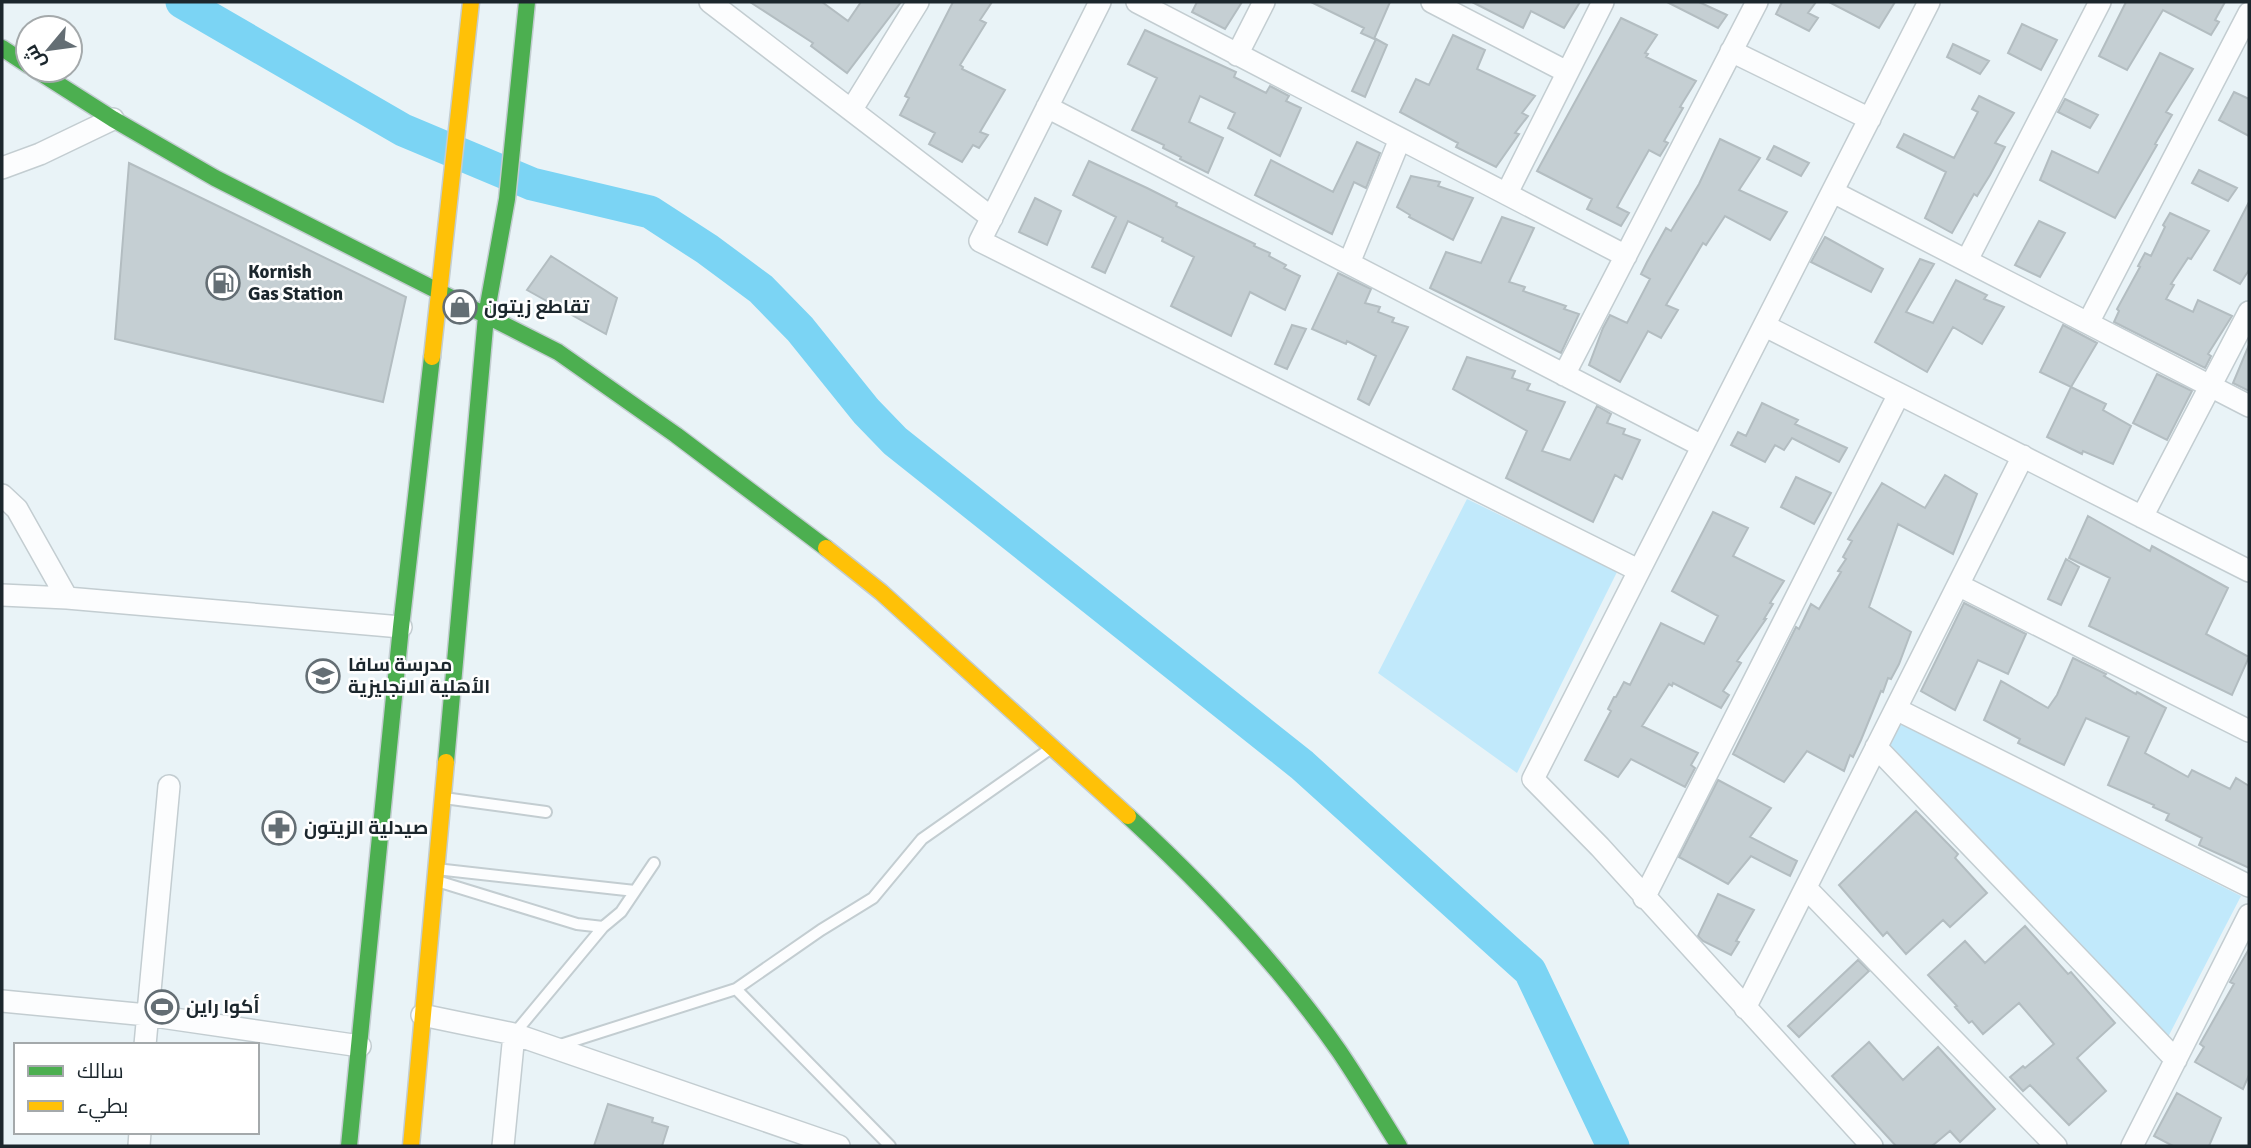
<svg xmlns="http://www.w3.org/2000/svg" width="2251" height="1148" font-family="Signika,Cairo,sans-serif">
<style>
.park{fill:#c1e9fb}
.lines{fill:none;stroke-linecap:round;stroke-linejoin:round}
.river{stroke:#7bd4f4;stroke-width:33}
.building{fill:#c5cfd3;stroke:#b3bdc1;stroke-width:2}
.lane-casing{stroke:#c3cdd1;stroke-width:14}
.street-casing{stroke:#c3cdd1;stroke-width:24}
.fast-casing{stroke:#c3cdd1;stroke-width:19}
.slow-casing{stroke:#c3cdd1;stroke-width:19}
.lane{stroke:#fcfdfe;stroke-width:10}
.street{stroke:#fcfdfe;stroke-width:21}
.fast{stroke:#4caf50;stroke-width:16}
.slow{stroke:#ffc107;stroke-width:16}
.labels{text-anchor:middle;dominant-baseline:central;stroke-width:5;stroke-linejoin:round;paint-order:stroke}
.poi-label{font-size:19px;font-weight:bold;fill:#1c272d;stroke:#fff;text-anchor:start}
</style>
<rect width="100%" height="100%" fill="#e9f3f7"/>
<path class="park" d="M1467 499 1617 572 1517 773 1378 673Z
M1900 719 2036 792 2241 896 2167 1039 1883 748Z"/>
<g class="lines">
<path class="river" d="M182 2 403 130 532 184 650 212 707 249 761 289 800 329 866 411 895 441 1302 765 1530 971 1613 1146"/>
</g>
<path class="building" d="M750 2H822L848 21 861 2H901L847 73 811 46 813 43Z
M953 2H992L980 20 986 23 960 65 963 67 962 69 1005 90 980 132 988 135 979 148 973 145 962 162 929 144 935 133 900 115 909 98 905 96Z
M1197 2H1242L1225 29 1192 12Z
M1311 2H1390L1374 39 1361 33 1364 28Z
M1472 2H1580L1564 28 1531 11 1523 28Z
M1667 2H1699L1727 15 1718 28Z
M1782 2H1816L1808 13 1818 18 1809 31 1776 14Z
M1829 2H1895L1879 28Z
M2126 2H2225L2215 20 2219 22 2211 35 2163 10 2127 70 2099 56Z
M1621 18 1657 35 1645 53 1648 54 1646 57 1696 81 1680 107 1683 108 1664 141 1668 143 1660 156 1649 150 1617 207 1629 213 1621 226 1587 209 1592 199 1537 171Z
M2022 24 2057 40 2041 70 2008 53Z
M1145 30 1236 72 1234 77 1266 93 1270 86 1289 96 1286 101 1301 108 1280 156 1228 128 1235 113 1200 96 1189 122 1223 138 1208 173 1180 159 1181 157 1163 148 1164 145 1132 130 1157 78 1128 64Z
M1453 35 1485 50 1477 69 1535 96 1522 113 1528 116 1515 133 1519 134 1496 167 1456 147 1458 143 1400 112 1416 79 1429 85Z
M1376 39 1387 45 1365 97 1352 91Z
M1953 44 1989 61 1980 74 1947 57Z
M2160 53 2193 69 2166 112 2172 115 2155 144 2157 145 2115 218 2040 180 2052 151 2098 173Z
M2234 92 2249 99V136L2219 120Z
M1979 96 2014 113 1995 143 2005 147 1990 175 1977 196 1974 194 1952 233 1925 218 1946 172 1897 147 1904 134 1954 158 1978 112 1972 109Z
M2065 99 2098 115 2090 128 2058 112Z
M1720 139 1760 158 1739 190 1787 212 1770 240 1725 216 1706 245 1703 243 1666 305 1678 310 1661 338 1648 331 1620 382 1589 365 1603 328 1610 315 1627 323 1650 279 1641 274 1647 262 1666 228 1671 231 1699 184Z
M1357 142 1380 153 1366 188 1354 182 1332 234 1255 195 1271 160 1333 192Z
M1774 146 1809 163 1801 176 1767 159Z
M1089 161 1147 188 1177 203 1176 206 1255 244 1254 246 1270 253 1269 256 1286 265 1284 268 1300 276 1285 310 1250 292 1231 336 1171 306 1194 257 1162 241 1163 238 1128 221 1105 273 1092 267 1116 217 1073 195Z
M129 163 406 297 383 402 115 339Z
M2199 170 2237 188 2228 201 2192 183Z
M1411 176 1440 182 1438 186 1473 198 1453 240 1409 217 1410 215 1397 207Z
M1035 198 1061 211 1047 245 1019 232Z
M2249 202V270L2240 284 2214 270Z
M2170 213 2209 231 2191 259 2188 258 2171 284 2174 285 2166 299 2193 312 2198 300 2232 316 2208 354 2211 356 2205 368 2114 322 2119 311 2117 309 2140 267 2138 266 2145 253 2151 256 2165 227 2163 225Z
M1502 217 1534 228 1509 282 1525 287 1523 291 1566 306 1564 309 1579 314 1561 353 1430 288 1446 252 1481 263Z
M2039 221 2065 233 2040 277 2015 265Z
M1825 237 1883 269 1871 292 1811 262Z
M551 256 617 298 606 334 527 290Z
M1920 259 1934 264 1906 312 1933 323 1956 280 1987 295 1984 299 2004 307 1982 344 1953 327 1927 372 1875 342Z
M1338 273 1371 289 1365 303 1380 307 1378 312 1394 318 1392 322 1408 327 1369 405 1358 399 1376 356 1347 341 1346 344 1312 329Z
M1292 325 1306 329 1287 369 1275 364Z
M2063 325 2097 343 2071 387 2040 372Z
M2249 345V391L2233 383Z
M1467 357 1515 371 1512 378 1530 384 1527 390 1565 402 1542 451 1570 460 1597 406 1611 414 1607 423 1625 429 1623 434 1640 440 1622 479 1615 475 1593 522 1506 478 1527 431 1453 389Z
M2157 374 2192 391 2167 440 2133 423Z
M2071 387 2106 404 2103 410 2131 426 2113 464 2083 451 2082 454 2047 437Z
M1762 403 1798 420 1795 424 1847 448 1839 462 1792 438 1784 450 1775 445 1765 462 1731 445 1738 432 1746 436Z
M1945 475 1977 494 1953 554 1898 524 1869 607 1911 632 1899 664 1891 679 1888 678 1883 692 1881 691 1861 740 1853 757 1850 755 1844 771 1807 751 1784 782 1733 754 1796 627 1799 629 1811 604 1819 609 1841 572 1838 571 1846 559 1843 557 1852 541 1848 539 1882 483 1925 508Z
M1796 477 1831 493 1814 524 1781 507Z
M1713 512 1748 528 1733 556 1784 581 1770 603 1773 604 1764 619H1766L1737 661 1741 663 1723 691 1729 695 1721 708 1673 683 1672 686 1669 684 1642 726 1698 753 1691 765 1695 768 1685 787 1631 759 1618 777 1585 760 1611 711 1608 709 1614 697H1616L1624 682 1630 685 1661 623 1704 644 1718 616 1672 591Z
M2088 516 2150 551 2152 546 2228 588 2206 634 2249 657 2232 695 2089 626 2110 578 2069 558Z
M2066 559 2079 567 2061 605 2048 599Z
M1964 603 2026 634 2008 674 1978 660 1955 710 1921 691Z
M2073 658 2106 674 2104 676 2136 694 2137 692 2166 708 2145 753 2188 777 2192 770 2230 789 2236 778 2249 786V868L2199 845 2202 838 2166 820 2169 814 2153 807 2154 805 2108 785 2129 737 2086 718 2064 765 2018 743 2020 739 1984 720 2001 681 2048 708 2057 695Z
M1718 780 1771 808 1750 837 1797 861 1790 876 1751 856 1728 884 1679 857Z
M1916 811 1958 854 1955 858 1987 893 1950 927 1943 920 1906 954 1887 932 1883 936 1839 885Z
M1718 894 1754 910 1736 941 1739 942 1731 955 1703 941 1698 936Z
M2025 926 2068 974 2071 972 2115 1023 2077 1058 2106 1091 2069 1125 2030 1085 2023 1091 2010 1077 2023 1066 2025 1068 2054 1044 2019 1003 1983 1034 1972 1021 1969 1023 1955 1007 1957 1006 1928 975 1965 941 1985 963Z
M2249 949V1075L2243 1089 2195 1062 2204 1047 2200 1044 2234 984 2230 982Z
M1858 960 1869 971 1799 1037 1788 1026Z
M1869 1042 1903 1080 1938 1047 1995 1109 1960 1142 1950 1131 1932 1146H1896L1832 1076Z
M2177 1093 2221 1118 2209 1146H2173L2154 1136Z
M608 1104 653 1118 652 1122 668 1127 662 1146H594Z"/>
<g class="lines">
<defs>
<path id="lane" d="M444 798 546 812
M436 869 635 891
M437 881 577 924 603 927 621 912 654 863
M736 989 890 1146
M514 1034 603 927
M557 1046 736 989 821 930 873 898 922 839 1050 749"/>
<path id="street" d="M710 2 992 218
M1100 2 980 241 1638 570
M1137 2 1626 256
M1432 2 1567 72
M1731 51 1870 119
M1237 55 1264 2
M1047 107 1702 446
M852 109 918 2
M2 168 40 154 113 119
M1833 192 2249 406
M1507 193 1603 2
M1967 260 2100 2
M1349 263 1400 139
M2088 323 2249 13
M1765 326 2249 571
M1564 375 1757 2
M2 495 17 509 67 598
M2142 517 2249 312
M1958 585 2249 731
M2 595 67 598 401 627
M1896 709 2249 886
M1876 747 2176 1060
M1806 888 2056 1146
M1644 898 1899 394
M2 1001 147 1015 360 1046
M1745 1008 2023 456
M422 1015 514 1034 503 1146
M514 1034 839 1146
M145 1045 169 786
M139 1146 140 1132
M1872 1146 1600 847 1533 779 1929 2
M2132 1146 2249 915"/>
<path id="fast" d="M2 48 28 65
M36 70 113 119 215 178 558 352 676 435 826 548
M446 762 486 316 507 199 527 2
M1128 816C1205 887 1279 965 1339 1051 1360 1082 1379 1114 1399 1146
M349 1146 401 627 432 357"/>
<path id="slow" d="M432 357 471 2
M826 548 881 592 1128 816
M411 1146 446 762"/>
</defs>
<use href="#lane" class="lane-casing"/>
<use href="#street" class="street-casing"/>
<use href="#fast" class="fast-casing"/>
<use href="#slow" class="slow-casing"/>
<use href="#lane" class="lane"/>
<use href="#street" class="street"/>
<use href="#fast" class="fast"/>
<use href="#slow" class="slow"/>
</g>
<defs>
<symbol id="fuel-ring" viewBox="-11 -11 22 22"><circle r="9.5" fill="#fff" stroke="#646e74" stroke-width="1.5"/><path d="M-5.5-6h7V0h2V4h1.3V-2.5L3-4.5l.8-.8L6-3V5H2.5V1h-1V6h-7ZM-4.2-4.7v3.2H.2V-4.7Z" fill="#646e74"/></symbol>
<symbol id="shop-ring" viewBox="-11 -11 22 22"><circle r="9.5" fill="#fff" stroke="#646e74" stroke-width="1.5"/><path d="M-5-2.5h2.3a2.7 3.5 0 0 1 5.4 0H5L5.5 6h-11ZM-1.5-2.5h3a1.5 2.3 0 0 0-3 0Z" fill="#646e74"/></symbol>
<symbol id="school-ring" viewBox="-11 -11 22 22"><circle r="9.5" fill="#fff" stroke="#646e74" stroke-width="1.5"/><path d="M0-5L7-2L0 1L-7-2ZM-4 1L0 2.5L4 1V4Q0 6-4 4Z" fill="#646e74"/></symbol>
<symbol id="pharmacy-ring" viewBox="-11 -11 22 22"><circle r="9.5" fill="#fff" stroke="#646e74" stroke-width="1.5"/><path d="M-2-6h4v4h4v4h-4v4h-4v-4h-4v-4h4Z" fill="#646e74"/></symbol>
<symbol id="stadium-ring" viewBox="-11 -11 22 22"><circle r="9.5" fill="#fff" stroke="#646e74" stroke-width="1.5"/><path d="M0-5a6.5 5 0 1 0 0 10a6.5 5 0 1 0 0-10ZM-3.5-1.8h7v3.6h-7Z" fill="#646e74"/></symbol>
</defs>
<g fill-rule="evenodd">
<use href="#fuel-ring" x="204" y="264" width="38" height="38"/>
<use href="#shop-ring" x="441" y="288" width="38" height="38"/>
<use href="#school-ring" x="304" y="657" width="38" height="38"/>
<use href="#pharmacy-ring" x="260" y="809" width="38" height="38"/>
<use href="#stadium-ring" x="143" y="988" width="38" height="38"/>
</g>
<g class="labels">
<g class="poi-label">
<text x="248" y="272">Kornish<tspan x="248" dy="22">Gas Station</tspan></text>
<text x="484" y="307">تقاطع زيتون</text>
<text x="348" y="665">مدرسة سافا<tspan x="348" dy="22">الأهلية الانجليزية</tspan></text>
<text x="304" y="828">صيدلية الزيتون</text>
<text x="186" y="1007">أكوا راين</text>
</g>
</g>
<rect width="2251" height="1148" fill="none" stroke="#1c272d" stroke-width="7"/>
<rect x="14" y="1043" width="245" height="91" fill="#ffffff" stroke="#a4a9ab" stroke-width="2"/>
<rect x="28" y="1066" width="35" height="10" fill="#4caf50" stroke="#a4a9ab" stroke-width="2"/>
<text x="77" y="1078" font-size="21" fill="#1c272d">سالك</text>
<rect x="28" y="1101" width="35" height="10" fill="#ffc107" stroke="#a4a9ab" stroke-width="2"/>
<text x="77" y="1113" font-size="21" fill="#1c272d">بطيء</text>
<g transform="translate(49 49) rotate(241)"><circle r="33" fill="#ffffff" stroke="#a4a9ab" stroke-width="2"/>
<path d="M0-5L12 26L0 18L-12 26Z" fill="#646e74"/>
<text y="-10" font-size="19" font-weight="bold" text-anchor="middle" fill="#1c272d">ش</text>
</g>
</svg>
